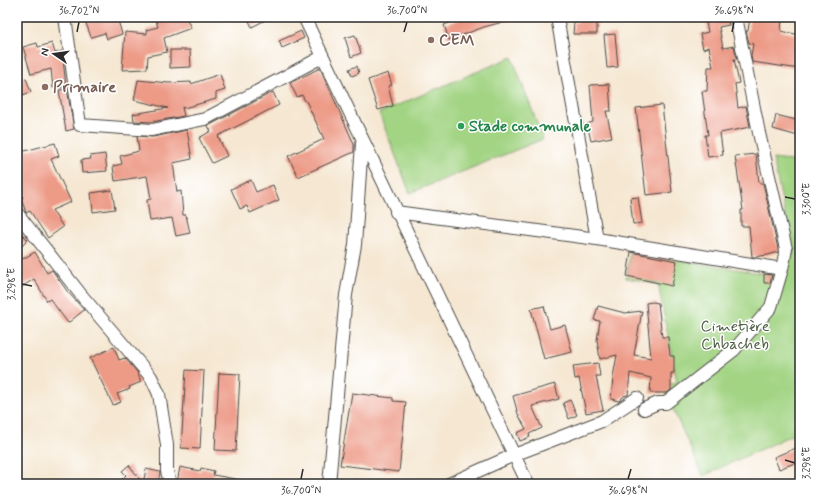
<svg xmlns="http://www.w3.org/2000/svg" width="817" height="501" font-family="Mynerve,sans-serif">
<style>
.green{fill:#a2d483;stroke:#668057}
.building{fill:#ed9a86}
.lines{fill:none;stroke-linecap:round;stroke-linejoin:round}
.minor-casing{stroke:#494744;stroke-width:14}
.minor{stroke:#fff;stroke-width:12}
.ticks{fill:none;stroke:#2b2b2b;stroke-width:1.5}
.education-dot{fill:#8d6e63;stroke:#fff;stroke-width:1.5}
.leisure-dot{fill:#2e9e5b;stroke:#fff;stroke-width:1.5}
.labels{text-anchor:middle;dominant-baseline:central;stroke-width:3;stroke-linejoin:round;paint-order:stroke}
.education-label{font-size:16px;font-weight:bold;fill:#785e54;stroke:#fff;text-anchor:start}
.leisure-label{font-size:16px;font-weight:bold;fill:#27864d;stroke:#fff;text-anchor:start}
.park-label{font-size:16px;fill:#4f5e45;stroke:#fff}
.neatline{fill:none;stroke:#2b2b2b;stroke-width:1.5}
.ticks-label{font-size:10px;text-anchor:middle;fill:#2b2b2b}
</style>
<rect width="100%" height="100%" fill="#fff"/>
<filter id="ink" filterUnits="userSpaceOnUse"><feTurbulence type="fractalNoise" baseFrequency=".025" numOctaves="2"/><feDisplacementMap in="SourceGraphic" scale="8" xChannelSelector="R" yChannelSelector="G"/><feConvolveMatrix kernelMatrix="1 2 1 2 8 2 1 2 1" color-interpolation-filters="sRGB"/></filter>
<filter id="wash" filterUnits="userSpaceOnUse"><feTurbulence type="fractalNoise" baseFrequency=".012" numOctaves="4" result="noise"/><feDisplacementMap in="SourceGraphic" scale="16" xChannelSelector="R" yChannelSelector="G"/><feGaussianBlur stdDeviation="0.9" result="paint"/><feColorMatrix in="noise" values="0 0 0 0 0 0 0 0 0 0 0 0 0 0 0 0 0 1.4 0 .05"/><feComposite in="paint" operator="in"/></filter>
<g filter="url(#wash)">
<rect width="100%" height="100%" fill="#f5e7d1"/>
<path class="green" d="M512 57 543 139 410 193 379 113Z
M773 159 800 162V431L703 476 663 387 677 382 658 284 626 278 630 252 785 277 793 252Z"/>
<g id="blocks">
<path class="building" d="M92 17H117L122 34 107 39 105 33 91 37 86 23 93 21Z
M155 17H186L191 28 164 38 167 52 148 56 147 69 122 70 125 32 147 34 146 30 158 27Z
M247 17H271L252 27Z
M465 17H514V19L484 27 449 40 444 25Z
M578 17H597V34H573L574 22H578Z
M705 17H727L729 25 719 27 723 48 734 46 737 59H734L739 83 735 84 738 108 746 106 750 127 720 133 723 155 708 157 705 135H708L702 91H707L708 67H713L709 47 703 49 700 34 708 32Z
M750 17 782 18 781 31 800 35V69L752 62 751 55 753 44 749 43 746 31H748Z
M301 31 304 38 282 48 279 41Z
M615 34 618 67 607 68 604 35Z
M355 35 361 53 351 57 345 38Z
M37 43 38 47 52 43 55 53 62 51 66 87 53 88 51 69 31 74 23 47Z
M170 50H190L191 67 170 68Z
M357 66 359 73 352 76 349 69Z
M320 68 354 144V152L298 177 288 156 324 139 306 101H305L302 95 297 97 290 83Z
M388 73 392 85 388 86 393 106 378 110 368 80Z
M220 74 225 90 216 93V99L184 108 182 107 184 116 151 122 134 121 133 114 168 108 134 100 138 80 169 83 191 82V84Z
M26 78 31 92 17 97V81Z
M609 84 611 111H606L612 137 591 141 587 124 593 122 590 85Z
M67 89 74 129 66 131 59 90Z
M273 92 279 105 218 136 227 156 212 163 199 138 211 131 208 126Z
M662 105 672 192 646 195 636 108Z
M776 115 800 121 798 136 773 129Z
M187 130 192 159 173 163 177 192 181 191 183 215H186L190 233 176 236 172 218 150 221 147 200 151 199 147 176 115 181 113 166 122 164 120 156 139 151 137 136 153 137Z
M55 143 59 156 51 159 71 202 52 210 63 227 48 238 30 211 26 213 21 198H23L17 186V153Z
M105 154 107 171 82 173 81 160 91 159 90 156Z
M756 154 759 183H763L778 249V252L768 255 754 257H752L749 226H741V210H743L735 156Z
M251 180 256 192 273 185 279 200 250 213 247 206 240 209 231 189Z
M112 190 115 209 93 212 91 193Z
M638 197 642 223 633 224 630 198Z
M21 233 28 240 17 251V237Z
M35 252 47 273 52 270 67 291 84 310 68 323 50 299 47 301 34 279 17 290V262Z
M631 252 677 261 672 286 627 276Z
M764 274 772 275 770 283H764Z
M653 302 658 303 662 337H668L670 356H674V373H671V390L667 393H650L651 378 630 373 628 395 624 396 619 401 611 399 613 377 617 355 600 359 597 340 600 321 594 320 598 306 625 313 642 311 634 355 651 358 646 303Z
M544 306 550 329 565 325 572 352 544 359 531 309Z
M114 347 119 360 125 358 137 372 141 382 129 387 130 389 117 394 121 402 113 405 90 358Z
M598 363 600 376H596L603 410 586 413 579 378 575 379 573 366Z
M186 370 204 371 200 449 181 448Z
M219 373 240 374 236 451 215 450Z
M555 384 559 399 532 406 542 428 529 434 530 437 520 441 517 433 526 429 518 414 513 396Z
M352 393 393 398V401L406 402 399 472 340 465Z
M570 400 577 415 569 419 563 403Z
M796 448 800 461 779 469 774 457Z
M129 465 143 484 146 469 160 472 158 484H143L121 480 126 475 122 471Z
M180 467 200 471 201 468 214 471 213 475 241 480V484L177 483Z"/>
</g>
</g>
<g filter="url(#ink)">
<use href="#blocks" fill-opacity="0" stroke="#494744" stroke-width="1"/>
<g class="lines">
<defs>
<path id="minor" d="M65 17 80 125 152 130 205 119 322 57
M304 17 528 484
M557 17 597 239
M396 212 597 239 782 269 786 249 759 133 736 17
M17 213 82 296 151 377 159 394 167 445V471L170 484
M644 409 658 403H666L734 350 771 307 782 269
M329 484 346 295 355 245 362 143
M449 484 514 455 602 421 637 398"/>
</defs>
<use href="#minor" class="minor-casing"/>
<use href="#minor" class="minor"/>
</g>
</g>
<path class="ticks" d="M77 32 79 22M404 32 407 22M732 32 734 22M785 197 795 199M22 284 32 286M785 460 795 463M301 479 303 469M628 479 631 469"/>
<g class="education-dot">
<circle cx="431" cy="40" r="4"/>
<circle cx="45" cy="87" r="4"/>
</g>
<circle class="leisure-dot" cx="461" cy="126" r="4"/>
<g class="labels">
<g class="education-label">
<text x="439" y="40">CEM</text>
<text x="53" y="87">Primaire</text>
</g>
<g class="leisure-label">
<text x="469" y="126">Stade communale</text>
</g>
<g class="park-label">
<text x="735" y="326">Cimetière<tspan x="735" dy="18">Chbacheb</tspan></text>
</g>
</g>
<rect width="817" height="501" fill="none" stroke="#fff" stroke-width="44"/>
<g transform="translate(54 54) rotate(283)" stroke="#ffffff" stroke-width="3" paint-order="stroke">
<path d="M0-3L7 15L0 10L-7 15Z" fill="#2b2b2b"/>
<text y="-6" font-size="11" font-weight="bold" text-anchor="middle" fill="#2b2b2b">N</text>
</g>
<rect x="22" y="22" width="773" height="457" class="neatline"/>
<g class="ticks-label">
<text x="79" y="14">36.702°N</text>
<text x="407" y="14">36.700°N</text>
<text x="734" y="14">36.698°N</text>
<text transform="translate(806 199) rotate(-90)" y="4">3.300°E</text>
<text transform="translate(11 284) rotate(-90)" y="4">3.298°E</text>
<text transform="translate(806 463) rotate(-90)" y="4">3.298°E</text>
<text x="301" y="494">36.700°N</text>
<text x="628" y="494">36.698°N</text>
</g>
</svg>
